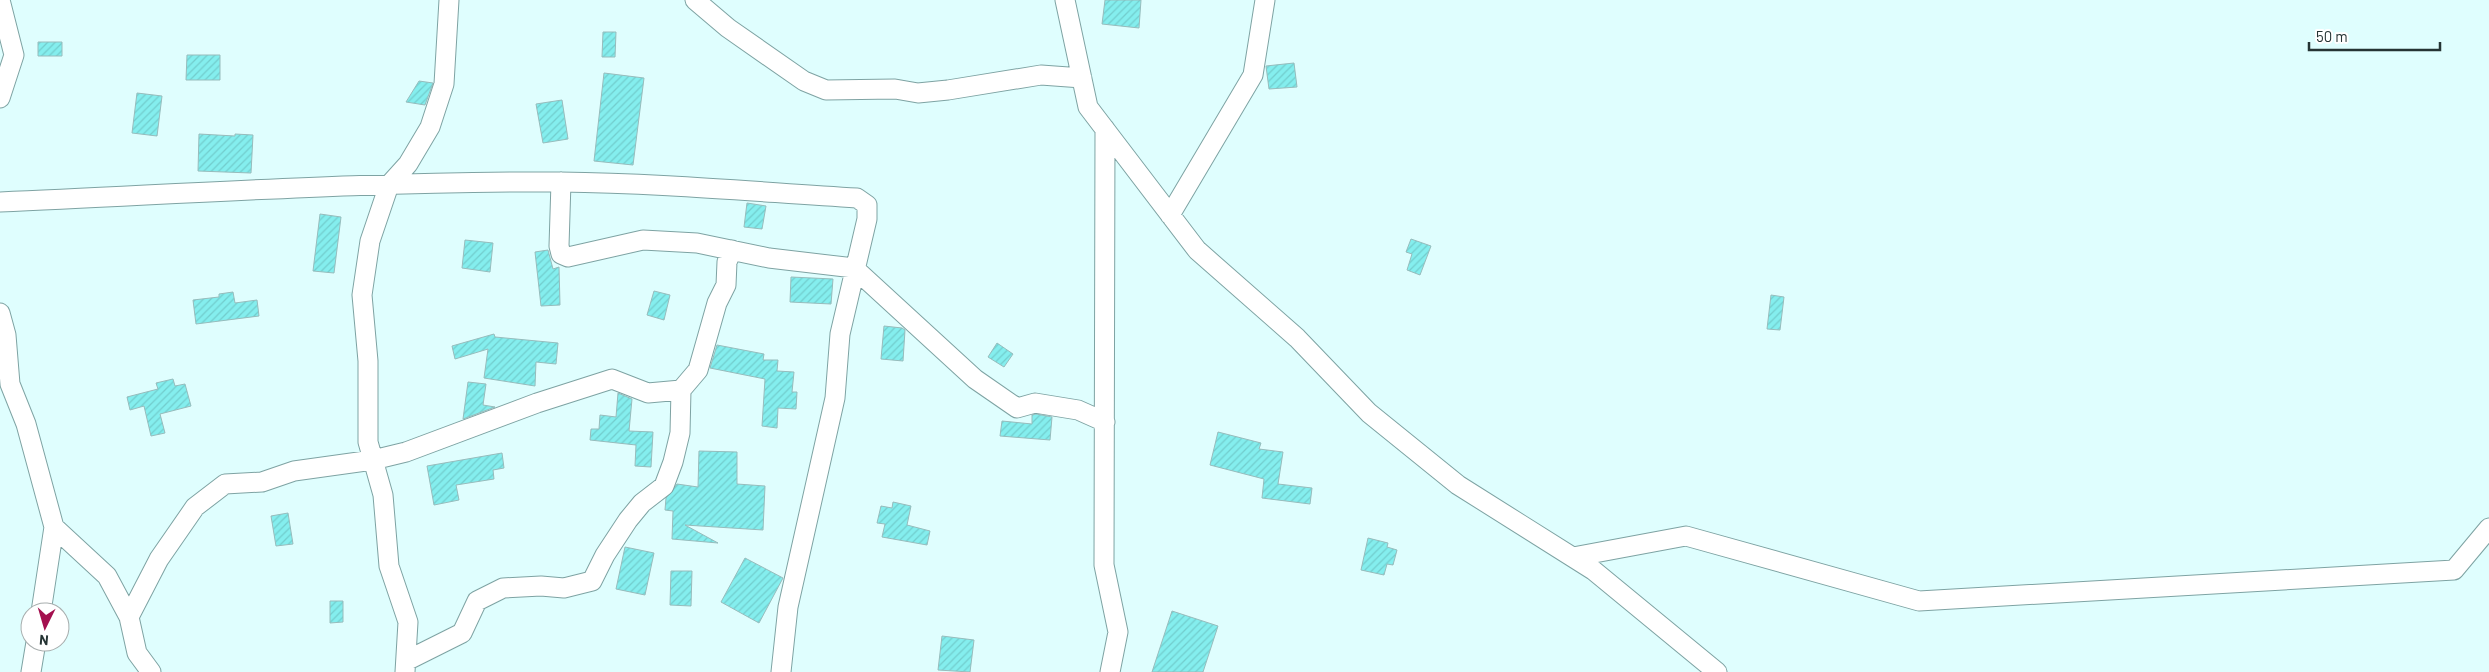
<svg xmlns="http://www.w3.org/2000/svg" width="2489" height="672" font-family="Barlow,sans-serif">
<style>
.building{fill:url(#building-hatch);stroke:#97bcbc}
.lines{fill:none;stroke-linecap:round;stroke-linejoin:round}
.minor-casing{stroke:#7ea3a3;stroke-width:21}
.minor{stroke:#fff;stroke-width:19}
</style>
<defs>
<pattern id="building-hatch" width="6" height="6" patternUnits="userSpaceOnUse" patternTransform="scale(1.25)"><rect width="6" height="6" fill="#84eeee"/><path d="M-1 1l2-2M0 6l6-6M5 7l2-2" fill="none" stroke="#72cdcd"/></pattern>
</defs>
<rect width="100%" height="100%" fill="#dffefe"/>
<path class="building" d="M1105 0H1141L1139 28 1102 24Z
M603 32H616L615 57H602Z
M38 42H62V56H38Z
M187 55H220V80H186Z
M1294 63 1297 87 1269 89 1266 66Z
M604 73 644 78 633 165 594 161Z
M419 81 433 83 425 105 406 102Z
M137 93 162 96 157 136 132 133Z
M562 100 568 139 543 143 536 104Z
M199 134 235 136V134L253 135 251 173 198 171Z
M747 203 766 206 762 229 744 227Z
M320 214 341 217 334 273 313 271Z
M1411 239 1431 246 1420 275 1407 270 1412 254 1406 252Z
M465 240 493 243 490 272 462 268Z
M548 250 553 269 559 267 560 305 541 306 535 252Z
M791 277 833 279 831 304 790 302Z
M654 291 670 295 664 320 647 315Z
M233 292 235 303 257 300 259 316 196 324 193 300 219 297V294Z
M1771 295 1784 297 1780 330 1767 329Z
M884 326 902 328 905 330 903 361 881 359Z
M494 334 495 337 558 343 556 364 536 362 535 386 484 378 488 349 455 359 452 346Z
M997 343 1013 354 1004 367 988 357Z
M717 345 764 354 763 360H778L777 371 794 372 792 392H797L796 409 778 408 777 428 762 426 765 379 710 368Z
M173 379 175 386 185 384 191 406 160 414 165 433 151 436 144 406 130 410 127 397 158 389 156 383Z
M468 382 486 384 483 405 495 407 463 419Z
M618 393 632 399 629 431 653 432 651 467 635 466 636 445 590 440 591 429H599L600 415 616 417Z
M1036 414 1052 417 1050 440 1000 436 1002 421 1032 424V415Z
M1218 432 1261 443 1259 449 1283 452 1278 484 1312 488 1310 504 1262 498 1264 479 1210 465Z
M699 451 737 452V484L765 486 763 530 685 525 718 543 672 539 673 511 665 510 666 498 677 484 698 487Z
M502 453 504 468 493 470 494 479 456 485 459 500 434 505 427 466Z
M893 502 911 506 907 525 930 531 927 545 882 537 885 524 877 523 881 506 892 508Z
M288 513 293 544 276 546 271 516Z
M1368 538 1388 543 1387 547 1397 550 1393 565 1387 564 1384 575 1361 570Z
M625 547 654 553 645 595 616 589Z
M745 558 783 578 759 623 721 602Z
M671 571H692L691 606 670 605Z
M330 601H343V622L330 623Z
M1172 611 1218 626 1203 672H1152Z
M942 636 974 640 970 672 938 670Z"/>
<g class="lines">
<defs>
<path id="minor" d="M0 0 14 55 0 98
M695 0 728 28 804 81 826 90 895 89 918 93 948 90 1041 75 1082 78
M1065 0 1088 107 1197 250 1297 338 1369 413 1458 485 1593 570 1717 672
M1105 129 1104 565 1118 632 1110 672
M561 182 559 246 561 254 568 257 643 240 697 243 769 258 854 268 975 379 1017 408 1035 403 1078 410 1105 422
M0 202C186 194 374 181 560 182 659 183 758 192 857 198L867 205V219L840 334 835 398 788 607 781 672
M1170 215 1253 75 1265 0
M0 313 6 335 10 384 26 424 54 527 41 612
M54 527 107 576 129 617
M1573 557 1686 536 1919 601 2454 570 2489 528
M406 661 462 633 477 601 503 588 541 586 564 588 592 581 605 555 628 520 642 503 664 486 673 462 680 433 681 390 698 370 717 303 726 285 727 262 732 250
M31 672 36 642
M151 672 137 653 129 617 159 559 195 507 225 484 262 482 294 471 373 460 406 452 537 403 612 379 648 393 681 390
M405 672 408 622 389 566 383 495 368 442V361L362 295 370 241 389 185 408 164 430 127 444 84 449 0"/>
</defs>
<use href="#minor" class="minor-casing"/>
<use href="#minor" class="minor"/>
</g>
<g transform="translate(45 627) rotate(185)"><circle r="24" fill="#ffffff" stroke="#a8aeae"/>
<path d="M0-4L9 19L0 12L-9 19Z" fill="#a4104f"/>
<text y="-8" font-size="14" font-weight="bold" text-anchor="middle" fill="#253434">N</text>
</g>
<path d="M2309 42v8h131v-8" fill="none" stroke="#253434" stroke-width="2.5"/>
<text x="2316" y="42" font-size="15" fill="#253434" stroke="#ffffff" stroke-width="4" paint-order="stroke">50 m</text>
</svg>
